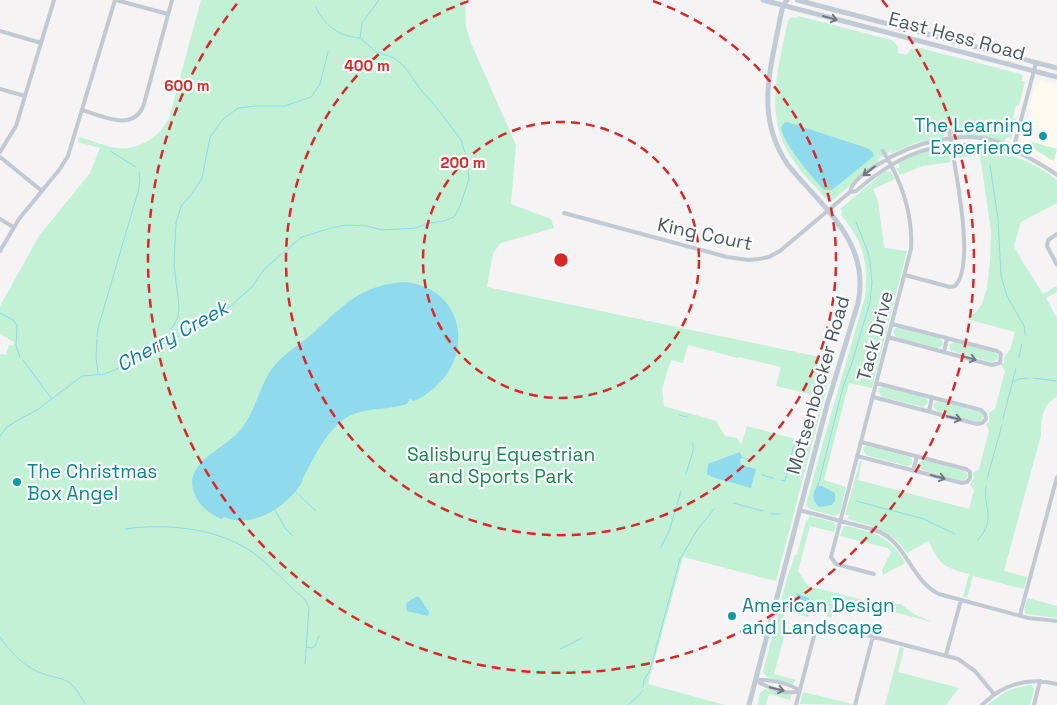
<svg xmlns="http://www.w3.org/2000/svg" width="1057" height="705" font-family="'Space Grotesk',sans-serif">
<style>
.commercial{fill:#fdf9ef}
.green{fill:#c3f1d5;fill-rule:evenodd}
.water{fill:#90daee}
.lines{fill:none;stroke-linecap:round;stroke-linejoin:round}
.stream{stroke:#90daee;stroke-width:1}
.street{stroke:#c1cad2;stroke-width:4}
.secondary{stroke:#c1cbd6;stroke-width:5}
.oneway{stroke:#6e7984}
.oneway2{stroke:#6e7983}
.ring{fill:none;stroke:#d62828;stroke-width:2.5;stroke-dasharray:9 6}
.culture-dot{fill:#0f9aa8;stroke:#fff;stroke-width:2}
.labels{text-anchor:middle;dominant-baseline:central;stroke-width:4.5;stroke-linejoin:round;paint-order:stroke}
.street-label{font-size:19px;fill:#4a5661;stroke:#fff}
.culture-label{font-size:19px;fill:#0d838f;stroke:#fff;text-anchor:start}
.park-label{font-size:19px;fill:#17864f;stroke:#fff}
.water-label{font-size:20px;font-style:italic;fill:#0c7c9b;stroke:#fff}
.centre{fill:#d62828;stroke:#fff;stroke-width:2.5}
.ring-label{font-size:15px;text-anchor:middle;font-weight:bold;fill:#d62828;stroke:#fff;stroke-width:4.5;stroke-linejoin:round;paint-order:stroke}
</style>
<rect width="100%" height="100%" fill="#f5f3f3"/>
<path class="commercial" d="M1040 80 1057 84V171L1036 154 1022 147 1023 146 1020 141 1025 123 1026 121 1029 122 1031 112 1033 111 1029 108 1036 84 1038 85Z"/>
<path class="green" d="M201 0H465L466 27 471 43 516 145 511 204 551 219 554 228 501 243 493 253 487 287 834 360 776 581 683 557 648 684 725 705H0V354L6 355 9 345 13 346 14 342 0 334V306L39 236 90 173 100 148 78 142 79 137C91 140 105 147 117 148 139 151 163 135 170 115ZM688 345 738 358 739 357 781 367 776 386 818 396 814 405 819 410 810 443 747 426 741 445 737 438 725 436 716 421 664 406 662 389 671 360 683 363Z
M798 16 892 40 898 47V53L906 55 911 49 920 48 1021 74 1023 76 1022 78V81H1025L1019 106 1017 105C1015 107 1013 117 1013 119L1016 118V121L1011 139 1009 137 1005 139V142L978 137 957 136 958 133 956 131 944 132 943 137 916 143 892 153H891V151L878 159 879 161 834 199 832 200 830 198H825C814 185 800 172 791 157 763 115 779 66 788 20L792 17 797 18Z
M1029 141 1057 149 1054 161C1048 159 1035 149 1028 145Z
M962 147C995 147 1031 159 1057 180V203L1021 222 1014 246C1022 263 1033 277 1043 294L1057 286V292L1046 298 1057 318V397C1042 404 1041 420 1041 435L1004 571 1027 577 1024 589 973 576 967 598 963 597 969 574C942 567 941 565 928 541L907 553C892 531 874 526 850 520L847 519 849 515H845L860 461H862L858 480 969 509 974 490 970 484 974 478 973 473 979 469 989 431 986 425 989 421V413L995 409 1005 371 1001 365 1004 362 1005 355 1010 350 1015 332 967 319 976 312 982 304 987 288 990 261 991 231 980 155 956 158V151L958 152 960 150 959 148Z
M943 148 945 149 944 151 947 153 949 151 951 162 923 166 900 175 896 168H899L900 165 898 164C910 154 928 151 943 148Z
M885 171 891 172 895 179 873 189 878 201 884 246 885 248 907 251 872 388 849 383 824 480 846 487 840 513 834 516 809 509 806 505 827 428 865 297C868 262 864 242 841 215L842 210 840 209Z
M898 327 939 338 943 342 942 346 937 348 896 337 893 332 895 328Z
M954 342 994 352 998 355V359L992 362 951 351 949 345Z
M884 387 924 397 928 401 927 404 923 407 882 397 878 391 879 388Z
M937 401 979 412 983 414 982 419 978 422 937 411 933 406Z
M868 446 910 457 912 459V464L907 466 866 455 863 450 864 447Z
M924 460 965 471 968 475 967 478 963 481 922 470 918 465 920 461Z
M809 516 833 522 836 526 834 532 810 526 798 571 808 586 879 604H901L914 614 932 622 837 597 831 618 819 610 813 611 808 617 785 611 782 623 784 637 774 674 796 680 793 684 767 677 763 672 787 578 795 555H797L806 521 809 519Z
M847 526C875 533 890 536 905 563L883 575 882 570 891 552 888 548 840 536 843 527Z
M1028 598 1057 606V618L1026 614 1024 609Z
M900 647 904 648 898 672 959 688 946 705H885Z
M1029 685H1032L1034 689 1030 705H987L1008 690Z
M765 689 790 695 791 696 790 700 769 694 766 705H758L760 693Z
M803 692 852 704V705L800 704Z"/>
<path class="water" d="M787 122 867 148 872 151 874 156 832 190H824C811 176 785 146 781 128L784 123Z
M406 282C464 289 475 354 433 389 427 394 421 398 414 401L410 399 407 404C392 409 376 408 360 412 332 418 316 454 303 478 302 484 299 486 296 491 279 511 250 528 224 517L221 519C210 514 201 507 196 497 178 463 227 449 242 428 254 413 259 390 269 373 279 357 296 347 311 335 323 324 335 312 348 302 366 289 384 283 406 282Z
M740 452 742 457 740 460 741 465 756 469 751 488 712 477 707 474 708 464Z
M817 486H822L835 493V501L832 505 819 507C813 501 811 496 817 486Z
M796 593 809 598 810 606C805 613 798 612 792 607L793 599 797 596Z
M416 597H419L429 612 428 616 407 611 406 603Z"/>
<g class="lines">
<path class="stream" d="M316 7C323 25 340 37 360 38
M110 151 136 167
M990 165 998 219 1001 276 1007 296 1024 326 1025 335
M0 313 13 320 17 325 16 346 20 357
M97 337 98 328 138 192 140 181 139 172
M97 339 96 357 98 373
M165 342 178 317 179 307 174 264 176 223 181 206 192 194 202 178 210 137 223 119 238 108 255 106H285L311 97 320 84 328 52
M1019 357 1022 344
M23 360 51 398
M1033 378 1057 381
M1013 382 1019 379 1028 378
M679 415 687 417
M1003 419 1016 368
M0 436 7 427 18 420 37 410 82 376 104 374 117 369 132 359 198 327 227 309 252 287 265 268 302 237 331 228 346 225 367 226 382 230 416 228 425 224 444 221 454 217 460 206 469 179 467 159 461 140 433 103 420 89 405 67 394 58 375 51 360 38 362 23 379 0
M741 457 748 459
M686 474 693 451V443
M762 475 773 478
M987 479 1002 425
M781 480 785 481 794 445
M818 486 843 387 852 363 870 302 872 283 870 262 868 252 856 222
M295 491 316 511
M856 501 924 519 955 534
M733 503 763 511
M275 510 285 528 293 536
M771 514H780
M125 529C167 523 220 528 255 554 273 568 289 586 306 601L309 608 305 664
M978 540C997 517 983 510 986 486
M661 547 669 531 681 491
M0 637C11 653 25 668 44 674 52 677 63 678 70 683 77 689 81 698 86 705
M307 647 311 648 315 646 319 636
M560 649 582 638
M643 687 644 680 650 670 680 559 697 530 714 509
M628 705 643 691"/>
<path class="street" d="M116 0 168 14
M0 31 41 43
M0 89 25 96
M82 110C103 116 134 133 144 104L172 0
M1013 150 1036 63
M0 152 16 126 54 0
M0 157 42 191
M850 192C852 180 869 170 879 164 913 142 966 128 1004 144 1008 145 1011 148 1014 150 1029 158 1044 165 1057 175
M564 213 727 257 748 260 759 259 769 257 780 251 850 192 856 191C891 161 923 143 971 145 985 146 999 151 1013 150
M0 219 13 227
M1057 234 1048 240 1047 246 1057 265
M0 251 19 219 59 170 68 156 115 0
M905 275 950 287 955 286C977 264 953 161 949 130
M888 337 992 365 1000 363 1001 354 997 351 892 324
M944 352 947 338
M873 397 977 424 982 423 986 419 985 414 981 410 876 383
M929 411 932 397
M857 456 962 483 967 482 970 478V472L966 469 861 442
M913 470 917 457
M799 510 875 530C907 541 910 580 939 594L1028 618 1057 621
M874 574 836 564 831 557 911 249C913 214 901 180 883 151
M1020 615 1057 477
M820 626 829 625 958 659 975 671 994 694
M946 655 961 600
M756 680C766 687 787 696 799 691
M756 680C767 679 792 683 799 691
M796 705 815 632 820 626
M855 705 873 636
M982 705C1003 684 1029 677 1057 684
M1034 705 1040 681"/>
<path class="secondary" d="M763 0 1057 77
M797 0 1057 68
M749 705 827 405 858 303C871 242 822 207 788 165 754 116 771 68 781 14L783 5 787 0"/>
</g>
<defs><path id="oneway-shaft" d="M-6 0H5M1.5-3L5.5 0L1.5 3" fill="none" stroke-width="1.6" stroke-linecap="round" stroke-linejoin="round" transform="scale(1.25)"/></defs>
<use class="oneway" href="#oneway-shaft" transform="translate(830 18) rotate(15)"/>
<g class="oneway2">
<use href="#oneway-shaft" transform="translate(869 171) rotate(142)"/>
<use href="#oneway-shaft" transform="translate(969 358) rotate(15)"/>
<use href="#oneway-shaft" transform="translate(954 418) rotate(14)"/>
<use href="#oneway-shaft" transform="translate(938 477) rotate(15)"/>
<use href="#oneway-shaft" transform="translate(777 689) rotate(14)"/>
</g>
<g class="ring">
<circle cx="561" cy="260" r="138"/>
<path d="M653 1A275 275 0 1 1 469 1"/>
<path d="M882 0A413 413 0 1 1 240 0"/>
</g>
<g class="culture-dot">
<circle cx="1043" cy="136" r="5"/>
<circle cx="17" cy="482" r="5"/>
<circle cx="732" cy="616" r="5"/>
</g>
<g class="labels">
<g class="street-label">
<text transform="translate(957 36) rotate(15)">East Hess Road</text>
<text transform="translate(705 234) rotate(12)">King Court</text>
<text transform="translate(875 336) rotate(-75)">Tack Drive</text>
<text transform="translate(818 385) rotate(-74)">Motsenbocker Road</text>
</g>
<g class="culture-label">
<text x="1033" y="125" text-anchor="end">The Learning<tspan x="1033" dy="22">Experience</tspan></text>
<text x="27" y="471">The Christmas<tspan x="27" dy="22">Box Angel</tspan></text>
<text x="742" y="605">American Design<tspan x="742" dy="22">and Landscape</tspan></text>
</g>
<g class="park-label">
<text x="501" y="454">Salisbury Equestrian<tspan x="501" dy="22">and Sports Park</tspan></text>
</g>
<g class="water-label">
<text transform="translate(172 336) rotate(-29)">Cherry Creek</text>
</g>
</g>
<circle cx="561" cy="260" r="8" class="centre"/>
<g class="ring-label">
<text x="367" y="71">400 m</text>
<text x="187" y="91">600 m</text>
<text x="463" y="168">200 m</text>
</g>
</svg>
